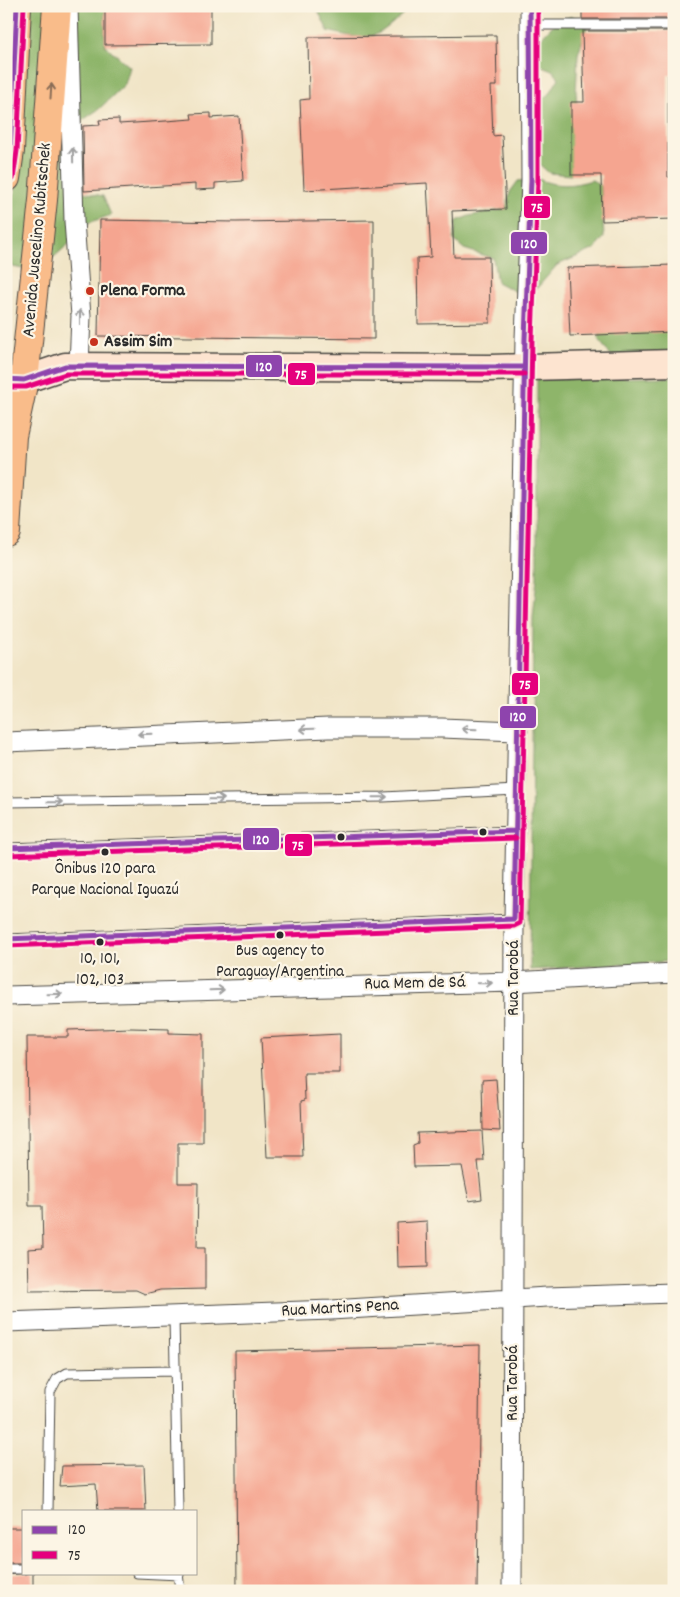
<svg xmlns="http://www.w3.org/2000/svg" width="680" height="1597" font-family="Dekko,sans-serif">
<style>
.forest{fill:#8eb56b;stroke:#5c704b}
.building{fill:#f5a590}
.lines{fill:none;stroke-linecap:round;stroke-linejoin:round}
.lane-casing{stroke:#494742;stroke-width:11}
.street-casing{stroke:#494742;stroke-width:21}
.secondary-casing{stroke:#494742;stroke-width:29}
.primary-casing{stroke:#494742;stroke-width:30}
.lane{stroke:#fff;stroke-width:9}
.street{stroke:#fff;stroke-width:19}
.secondary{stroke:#fde4d0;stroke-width:26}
.primary{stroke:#f9bc8a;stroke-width:28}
.bus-1-casing{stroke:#fcf5e5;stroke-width:9}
.bus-2-casing{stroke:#fcf5e5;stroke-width:9}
.bus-1{stroke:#8e44ad;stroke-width:5}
.bus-2{stroke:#e5007d;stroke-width:5}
.oneway{stroke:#886c56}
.oneway2{stroke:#a0a0a0}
.poi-dot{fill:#c8321e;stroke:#fcf5e5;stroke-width:2}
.bus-dot{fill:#2b2b2b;stroke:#fcf5e5;stroke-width:2}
.labels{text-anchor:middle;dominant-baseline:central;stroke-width:4.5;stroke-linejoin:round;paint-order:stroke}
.bus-label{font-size:17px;fill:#2b2b2b;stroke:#fcf5e5}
.street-label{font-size:18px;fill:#2b2b2b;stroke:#fcf5e5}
.poi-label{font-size:18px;font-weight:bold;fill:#2b2b2b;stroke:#fcf5e5;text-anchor:start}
.line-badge{stroke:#fcf5e5;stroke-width:2}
.badge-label{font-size:14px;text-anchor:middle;font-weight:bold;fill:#fff}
</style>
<rect width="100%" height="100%" fill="#fcf5e5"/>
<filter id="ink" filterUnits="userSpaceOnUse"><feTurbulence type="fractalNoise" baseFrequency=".02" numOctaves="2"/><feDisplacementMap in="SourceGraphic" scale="10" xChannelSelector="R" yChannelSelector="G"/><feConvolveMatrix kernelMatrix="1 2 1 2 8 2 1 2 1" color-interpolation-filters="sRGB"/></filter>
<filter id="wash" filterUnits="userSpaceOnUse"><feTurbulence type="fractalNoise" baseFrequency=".0096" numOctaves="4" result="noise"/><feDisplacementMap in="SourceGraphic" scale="20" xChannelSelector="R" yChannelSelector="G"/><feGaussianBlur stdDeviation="1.12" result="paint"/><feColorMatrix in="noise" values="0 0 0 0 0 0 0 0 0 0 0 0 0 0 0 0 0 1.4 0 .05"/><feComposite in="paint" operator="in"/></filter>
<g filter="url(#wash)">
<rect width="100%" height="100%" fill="#f1e5c7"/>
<path class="forest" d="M6 6H105V45L130 67 125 84 99 109 74 126 78 191 103 196 111 215 82 225 81 233 37 272 13 267 6 257V217L19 178Z
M316 6H412C377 36 377 44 328 31Z
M572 16 587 26 578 54 576 92 581 164 571 175 549 173 537 162 533 103 549 95 559 78 552 70 537 64 532 47 555 23Z
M538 179C557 187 572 186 592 180L601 186 604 237 595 249 557 265 538 287 524 296 497 282 493 258 464 249 454 240 457 221 469 216 506 209 510 192 518 181Z
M674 298V362L618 364 598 339 609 313Z
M674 377V961L530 970 533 618 537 578V379Z"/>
<g id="blocks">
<path class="building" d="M105 6H211V44L105 45Z
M582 6H674V19H582Z
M582 31H674V75H668V177H674V219L602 221 601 175H571V102H584Z
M496 35 497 86H491L493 136 502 135 506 209 452 211 454 257H489L490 323 418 324 417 258 431 257 427 183 304 190 300 100 309 99 308 37Z
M211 113V118L239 116 243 181 215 183V189L195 190V184L84 191 83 126 100 125 99 120 119 119V124L166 121 192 119 191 114Z
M100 220 236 222 374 220V339L98 336Z
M674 265V332L570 336 567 268Z
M131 1028 169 1029V1033L203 1034V1143H178V1183H198L197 1248H205V1289L160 1290 145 1294 136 1290 29 1291 28 1249 43 1248 42 1206H29L27 1037H68V1030Z
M340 1034V1073H304L305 1100 301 1101 303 1157H267L261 1038Z
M496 1079 500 1131 483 1130 482 1080Z
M482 1131 484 1161H478L482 1199 469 1201 462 1166 414 1167 413 1145 418 1143 417 1133Z
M427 1221 428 1267 398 1268 397 1223Z
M480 1345 477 1591H237L235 1351Z
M144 1465 146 1511H98L96 1484 60 1486 62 1466Z
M7 1528H24V1563H6Z
M28 1573H33V1591H6V1575Z"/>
</g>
</g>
<g filter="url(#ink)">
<use href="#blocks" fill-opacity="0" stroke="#494742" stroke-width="1"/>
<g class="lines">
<defs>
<path id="lane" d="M530 25H674
M6 802 384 797 516 790
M6 848 516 831
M6 939 514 919
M174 1317 178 1511
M48 1511 50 1392 57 1379 67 1373 175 1371
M6 1569H24
M137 1573 179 1575
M178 1573 180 1591"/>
<path id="street" d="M68 6 74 221 81 316 79 366
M6 742 328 728H442L518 731
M6 996 513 982 674 973
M6 1322 331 1310 547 1297 674 1293
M512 1591 514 919 525 339 531 180 530 6"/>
<path id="secondary" d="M24 380 65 366 490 368 674 363"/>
<path id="primary" d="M6 178 10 151 17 6
M6 532 12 436 24 380 43 200 57 6"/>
</defs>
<use href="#lane" class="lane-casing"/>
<use href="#street" class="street-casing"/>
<use href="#secondary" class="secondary-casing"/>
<use href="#primary" class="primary-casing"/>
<use href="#lane" class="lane"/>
<use href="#street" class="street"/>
<use href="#secondary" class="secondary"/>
<use href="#primary" class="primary"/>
<defs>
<path id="bus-1" d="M6 176 10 151 17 6
M6 379 24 380 65 366 524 367
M6 848 516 831
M6 939 514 919 525 339 531 180 530 6"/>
<path id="bus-2" d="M13 179 17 151 24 6
M6 387H26L66 374H524
M6 855 516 838
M6 946 514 926 520 923 532 339 538 180V6"/>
</defs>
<use href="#bus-1" class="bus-1-casing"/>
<use href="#bus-2" class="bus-2-casing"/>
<use href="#bus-1" class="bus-1"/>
<use href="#bus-2" class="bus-2"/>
</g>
<defs><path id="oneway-shaft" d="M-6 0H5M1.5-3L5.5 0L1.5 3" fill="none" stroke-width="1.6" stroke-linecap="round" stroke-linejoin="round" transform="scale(1.25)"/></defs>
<use class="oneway" href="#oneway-shaft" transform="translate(51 91) rotate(-86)"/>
<g class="oneway2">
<use href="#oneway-shaft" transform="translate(73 155) rotate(-91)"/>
<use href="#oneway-shaft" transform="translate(80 317) rotate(-90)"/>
<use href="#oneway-shaft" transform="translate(307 729) rotate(178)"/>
<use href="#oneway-shaft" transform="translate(469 729) rotate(-178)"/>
<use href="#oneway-shaft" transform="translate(145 734) rotate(178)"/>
<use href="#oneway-shaft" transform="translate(380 797) rotate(-1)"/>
<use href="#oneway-shaft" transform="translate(217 799) rotate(-1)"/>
<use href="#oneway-shaft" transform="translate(55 802) rotate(-1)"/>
<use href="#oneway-shaft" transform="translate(485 983) rotate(-1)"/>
<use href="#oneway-shaft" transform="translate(217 990) rotate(-2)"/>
<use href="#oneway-shaft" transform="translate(55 994) rotate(-2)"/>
</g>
</g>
<g class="poi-dot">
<circle cx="90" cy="291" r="5"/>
<circle cx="94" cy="342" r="5"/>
</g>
<g class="bus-dot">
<circle cx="483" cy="832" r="4.5"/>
<circle cx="341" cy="837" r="4.5"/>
<circle cx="105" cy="852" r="4.5"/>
<circle cx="280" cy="935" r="4.5"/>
<circle cx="100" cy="942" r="4.5"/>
</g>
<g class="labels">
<g class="bus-label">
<text x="105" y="870">Ônibus 120 para<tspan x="105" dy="21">Parque Nacional Iguazú</tspan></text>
<text x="280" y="952">Bus agency to<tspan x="280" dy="21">Paraguay/Argentina</tspan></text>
<text x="100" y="960">10, 101,<tspan x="100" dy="21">102, 103</tspan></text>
</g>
<g class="street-label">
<text transform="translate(38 240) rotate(-85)">Avenida Juscelino Kubitschek</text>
<text transform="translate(514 978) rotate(-90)">Rua Tarobá</text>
<text transform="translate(415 984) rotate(-1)">Rua Mem de Sá</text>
<text transform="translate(340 1309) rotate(-3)">Rua Martins Pena</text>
<text transform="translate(513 1383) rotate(-90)">Rua Tarobá</text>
</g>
<g class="poi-label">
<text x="100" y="291">Plena Forma</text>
<text x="104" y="342">Assim Sim</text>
</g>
</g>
<g class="line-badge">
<rect x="523" y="195" width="28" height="24" rx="5" fill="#e5007d"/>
<rect x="510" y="231" width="38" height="24" rx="5" fill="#8e44ad"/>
<rect x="245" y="354" width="38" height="24" rx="5" fill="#8e44ad"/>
<rect x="287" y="362" width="29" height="24" rx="5" fill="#e5007d"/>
<rect x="511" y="672" width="28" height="24" rx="5" fill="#e5007d"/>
<rect x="499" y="705" width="38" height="24" rx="5" fill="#8e44ad"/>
<rect x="242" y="827" width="38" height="24" rx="5" fill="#8e44ad"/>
<rect x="284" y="833" width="29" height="24" rx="5" fill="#e5007d"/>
</g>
<g class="badge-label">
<text x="537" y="212">75</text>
<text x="529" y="248">120</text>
<text x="264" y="371">120</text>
<text x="301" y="379">75</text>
<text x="525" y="689">75</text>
<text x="518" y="721">120</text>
<text x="261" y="844">120</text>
<text x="298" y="850">75</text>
</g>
<rect width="680" height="1597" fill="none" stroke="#fcf5e5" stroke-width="25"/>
<rect x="22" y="1510" width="175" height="65" fill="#fcf5e5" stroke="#a8a49b"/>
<rect x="32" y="1526" width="25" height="8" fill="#8e44ad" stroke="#a8a49b"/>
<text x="68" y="1534" font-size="15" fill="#2b2b2b">120</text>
<rect x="32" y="1551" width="25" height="8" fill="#e5007d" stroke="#a8a49b"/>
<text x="68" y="1560" font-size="15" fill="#2b2b2b">75</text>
</svg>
